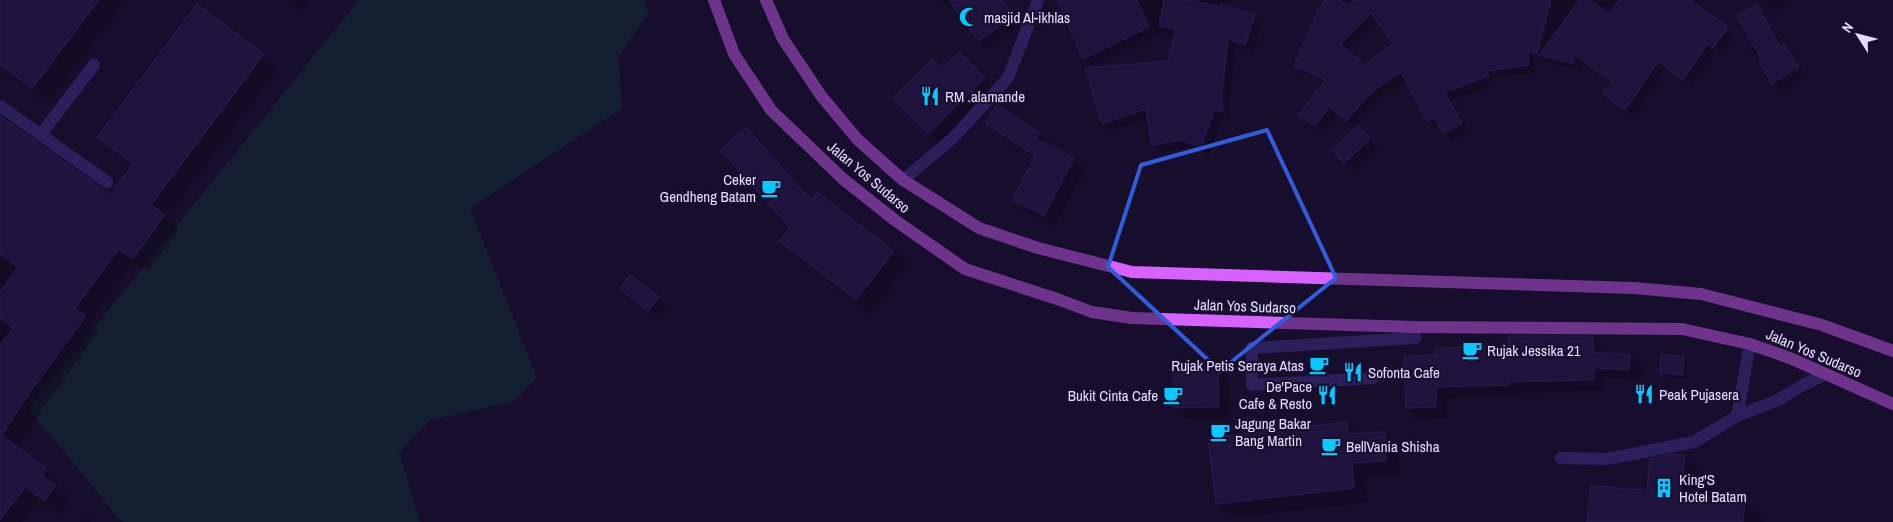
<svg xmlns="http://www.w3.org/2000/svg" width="1893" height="522" font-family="'Archivo Narrow',sans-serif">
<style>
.green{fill:#113539}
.shadow{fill:#0007;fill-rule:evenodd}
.building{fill:#2b1951;stroke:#44287f;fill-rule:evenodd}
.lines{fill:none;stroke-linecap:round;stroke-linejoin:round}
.minor{stroke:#443592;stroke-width:12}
.major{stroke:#d762ff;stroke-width:12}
.marked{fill:none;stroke:#315cdc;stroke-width:4;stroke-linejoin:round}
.labels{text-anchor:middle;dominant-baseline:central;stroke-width:4.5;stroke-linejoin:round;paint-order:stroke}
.poi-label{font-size:15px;fill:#e4dbff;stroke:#180f2e;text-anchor:start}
.street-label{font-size:15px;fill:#e4dbff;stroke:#180f2e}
</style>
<rect width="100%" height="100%" fill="#180f2e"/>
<path class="green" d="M359 0H644L649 13 618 57 622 108 470 208 537 378 512 402 430 420 399 453 420 522H122L29 409Z"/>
<path class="shadow" d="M0 0H125L48 103 0 68Z
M291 0H311L304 9Z
M941 0H1004L1021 24 987 48 979 40 954 5 949 8Z
M1068 0H1228L1224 6 1254 16 1262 24 1253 52 1236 46 1229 103 1230 118 1222 119 1209 154 1191 147 1161 153 1153 145 1149 118 1111 131 1103 123 1169 63 1176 35 1163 32 1092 66 1084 58Z
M1326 0H1699L1694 5 1734 36 1721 54 1716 51 1691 86 1666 68 1633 117 1605 94 1613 83 1583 61 1581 70 1534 59 1536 72 1493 78 1495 84 1451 100 1469 130 1452 141 1440 126 1436 128 1428 120 1407 80 1381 98 1356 126 1377 148 1353 170 1334 150 1356 129 1337 114 1323 133 1301 115 1324 83 1303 73 1295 66ZM1378 20 1395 44 1364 66 1348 51Z
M1765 0H1793L1775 10Z
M1757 6 1765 14 1784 48 1785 47 1793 55 1806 75 1781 91 1773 83 1750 46 1782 68Z
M959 53 995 89 939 144 894 98 942 70Z
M263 55 277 69 166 217 179 230 148 272 133 262 90 322 99 331 45 405 17 448 46 470 60 484 57 488 69 500 59 514 39 500 23 522H0V118L111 197 133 167 113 151 99 137Z
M998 107 1039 134 1050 145 1049 146 1073 159 1084 170 1055 226 1024 211 1014 200 1035 159 998 134 987 123Z
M759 142 812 201 893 251 907 265 870 313 795 255 781 241 791 227Z
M621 289 658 298 666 306 657 318Z
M1593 338 1604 349V354L1630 356 1641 367 1640 380 1604 378 1605 390 1519 393V395L1446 398 1447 418 1418 419 1407 408 1438 356Z
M1684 358 1687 361 1686 378 1665 376 1661 372Z
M1217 368 1229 380 1230 418 1187 419 1175 407Z
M1347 424 1358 435 1384 433 1398 448 1400 475 1365 477 1368 502 1231 518 1217 504Z
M1684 457 1704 476 1702 497 1745 501 1764 522H1588L1648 492Z
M85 516 92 522H80Z"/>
<path class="building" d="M0 0H99L32 89 0 65Z
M949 0H1003L1014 16 978 41Z
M1057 0H1137L1149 27 1083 59Z
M1164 0H1190L1221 7V4L1255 15 1245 45 1228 39 1222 94 1223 111H1214L1201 147 1182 140 1152 145 1146 109 1102 124 1085 68 1168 61 1176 29 1159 26Z
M1325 0H1340L1348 5 1353 0H1551L1537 54 1528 52 1529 65 1487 71 1489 76 1445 92 1462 123 1444 134 1434 118 1427 121 1401 72 1373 91 1346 121 1329 107 1315 126 1299 115 1325 80 1294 66 1318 10ZM1371 13 1393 43 1364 65 1341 43Z
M1579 0H1590L1609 13 1619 0H1690L1728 27 1713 48 1708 44 1683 80 1658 62 1625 110 1603 94 1612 82 1575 55 1573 64 1539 55Z
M197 4 264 54 151 205 165 215 133 259 119 249 75 308 86 316 31 391 2 435 47 469 42 476 56 485 44 501 25 487 0 520V345L13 328 0 318V292L18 267 0 254V116L111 195 133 164 97 137Z
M1758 5 1781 48 1785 45 1799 67 1772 84 1759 62 1762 60 1737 16Z
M959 52 985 78 928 134 892 98 933 59 942 68Z
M997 105 1040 133 1036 139 1074 158 1044 216 1012 200 1035 156 985 123Z
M1358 125 1370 139 1344 163 1332 150Z
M746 127 811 200 817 192 894 251 856 300 779 241 790 227 720 150Z
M630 275 659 297 648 311 620 289Z
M1508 336H1593L1594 352 1630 355 1629 370 1594 368V380L1508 382V385L1436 387V407L1406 408 1404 356 1436 355V348L1509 346Z
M1661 355 1684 356 1683 375 1660 373Z
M1218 367 1219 407 1174 408 1173 368Z
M1347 422 1348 434 1385 432 1386 461 1352 463 1354 488 1216 504 1208 438Z
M1673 454 1685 456 1681 494 1745 500 1743 522H1587L1591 485 1647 491 1650 459Z"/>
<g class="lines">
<path class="minor" d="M0 106 107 182
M41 134 94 65
M903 180 953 138 1008 78 1038 0
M1373 378 1252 385V348L1415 338 1414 327
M1737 416 1750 344
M1561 458 1607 459 1694 442 1737 416 1778 400 1803 385 1826 374"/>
<path class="major" d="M714 0 734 54 771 110 843 179 896 221 965 269 1060 300 1092 312 1132 318 1414 327 1682 329 1750 344 1790 358 1893 404
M766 0 783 39 822 97 858 140 903 180 979 228 1038 248 1132 272 1634 288 1701 294 1822 325 1893 351"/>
</g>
<path d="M0 0H1893V522H0ZM1267 130 1336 278 1220 371 1108 267 1141 165Z" fill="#180f2e" fill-opacity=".55" fill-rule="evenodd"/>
<path class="marked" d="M1267 130 1336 278 1220 371 1108 267 1141 165Z"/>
<defs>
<symbol id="mosque-bare" viewBox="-9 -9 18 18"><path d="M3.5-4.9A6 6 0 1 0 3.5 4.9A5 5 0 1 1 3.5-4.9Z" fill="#07c8ff" stroke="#180f2e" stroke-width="2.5" paint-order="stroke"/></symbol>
<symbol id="restaurant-bare" viewBox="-9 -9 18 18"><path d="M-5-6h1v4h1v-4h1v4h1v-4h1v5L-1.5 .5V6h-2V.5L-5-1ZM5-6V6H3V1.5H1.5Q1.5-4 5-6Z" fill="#07c8ff" stroke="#180f2e" stroke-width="2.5" paint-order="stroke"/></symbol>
<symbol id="cafe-bare" viewBox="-9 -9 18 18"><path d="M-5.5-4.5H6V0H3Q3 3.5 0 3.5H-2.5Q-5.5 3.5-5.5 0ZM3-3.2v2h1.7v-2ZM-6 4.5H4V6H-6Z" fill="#07c8ff" stroke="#180f2e" stroke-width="2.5" paint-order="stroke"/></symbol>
<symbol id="building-bare" viewBox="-9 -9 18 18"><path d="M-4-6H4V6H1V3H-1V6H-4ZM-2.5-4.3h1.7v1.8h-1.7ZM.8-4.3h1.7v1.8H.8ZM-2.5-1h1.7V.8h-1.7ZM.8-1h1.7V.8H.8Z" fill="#07c8ff" stroke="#180f2e" stroke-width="2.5" paint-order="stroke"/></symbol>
</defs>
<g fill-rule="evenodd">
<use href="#mosque-bare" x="955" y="3" width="28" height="28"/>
<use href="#restaurant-bare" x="916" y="82" width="28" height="28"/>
<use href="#cafe-bare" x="757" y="174" width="28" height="28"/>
<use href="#cafe-bare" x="1458" y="336" width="28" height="28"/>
<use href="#cafe-bare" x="1305" y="351" width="28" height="28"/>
<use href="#restaurant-bare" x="1339" y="358" width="28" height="28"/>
<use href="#restaurant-bare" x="1630" y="380" width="28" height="28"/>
<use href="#cafe-bare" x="1159" y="381" width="28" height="28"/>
<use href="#restaurant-bare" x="1313" y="381" width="28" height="28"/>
<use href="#cafe-bare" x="1206" y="418" width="28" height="28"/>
<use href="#cafe-bare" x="1317" y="432" width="28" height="28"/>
<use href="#building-bare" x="1650" y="474" width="28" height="28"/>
</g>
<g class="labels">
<g class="poi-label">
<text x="984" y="17">masjid Al-ikhlas</text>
<text x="945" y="96">RM .alamande</text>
<text x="756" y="179" text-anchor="end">Ceker<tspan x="756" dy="17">Gendheng Batam</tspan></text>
<text x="1487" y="350">Rujak Jessika 21</text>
<text x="1304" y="365" text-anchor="end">Rujak Petis Seraya Atas</text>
<text x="1368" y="372">Sofonta Cafe</text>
<text x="1312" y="386" text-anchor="end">De'Pace<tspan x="1312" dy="17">Cafe &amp; Resto</tspan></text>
<text x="1659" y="394">Peak Pujasera</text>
<text x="1158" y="395" text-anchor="end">Bukit Cinta Cafe</text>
<text x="1235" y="423">Jagung Bakar<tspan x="1235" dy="17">Bang Martin</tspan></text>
<text x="1346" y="446">BellVania Shisha</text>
<text x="1679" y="479">King'S<tspan x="1679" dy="17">Hotel Batam</tspan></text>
</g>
<g class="street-label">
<text transform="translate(869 177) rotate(40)">Jalan Yos Sudarso</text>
<text transform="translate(1245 306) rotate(2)">Jalan Yos Sudarso</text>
<text transform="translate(1814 353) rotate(23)">Jalan Yos Sudarso</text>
</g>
</g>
<g transform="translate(1858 35) rotate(306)" stroke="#180f2e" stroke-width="4" paint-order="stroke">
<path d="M0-4L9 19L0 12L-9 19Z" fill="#e4dbff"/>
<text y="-8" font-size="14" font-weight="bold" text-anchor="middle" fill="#e4dbff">N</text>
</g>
</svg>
